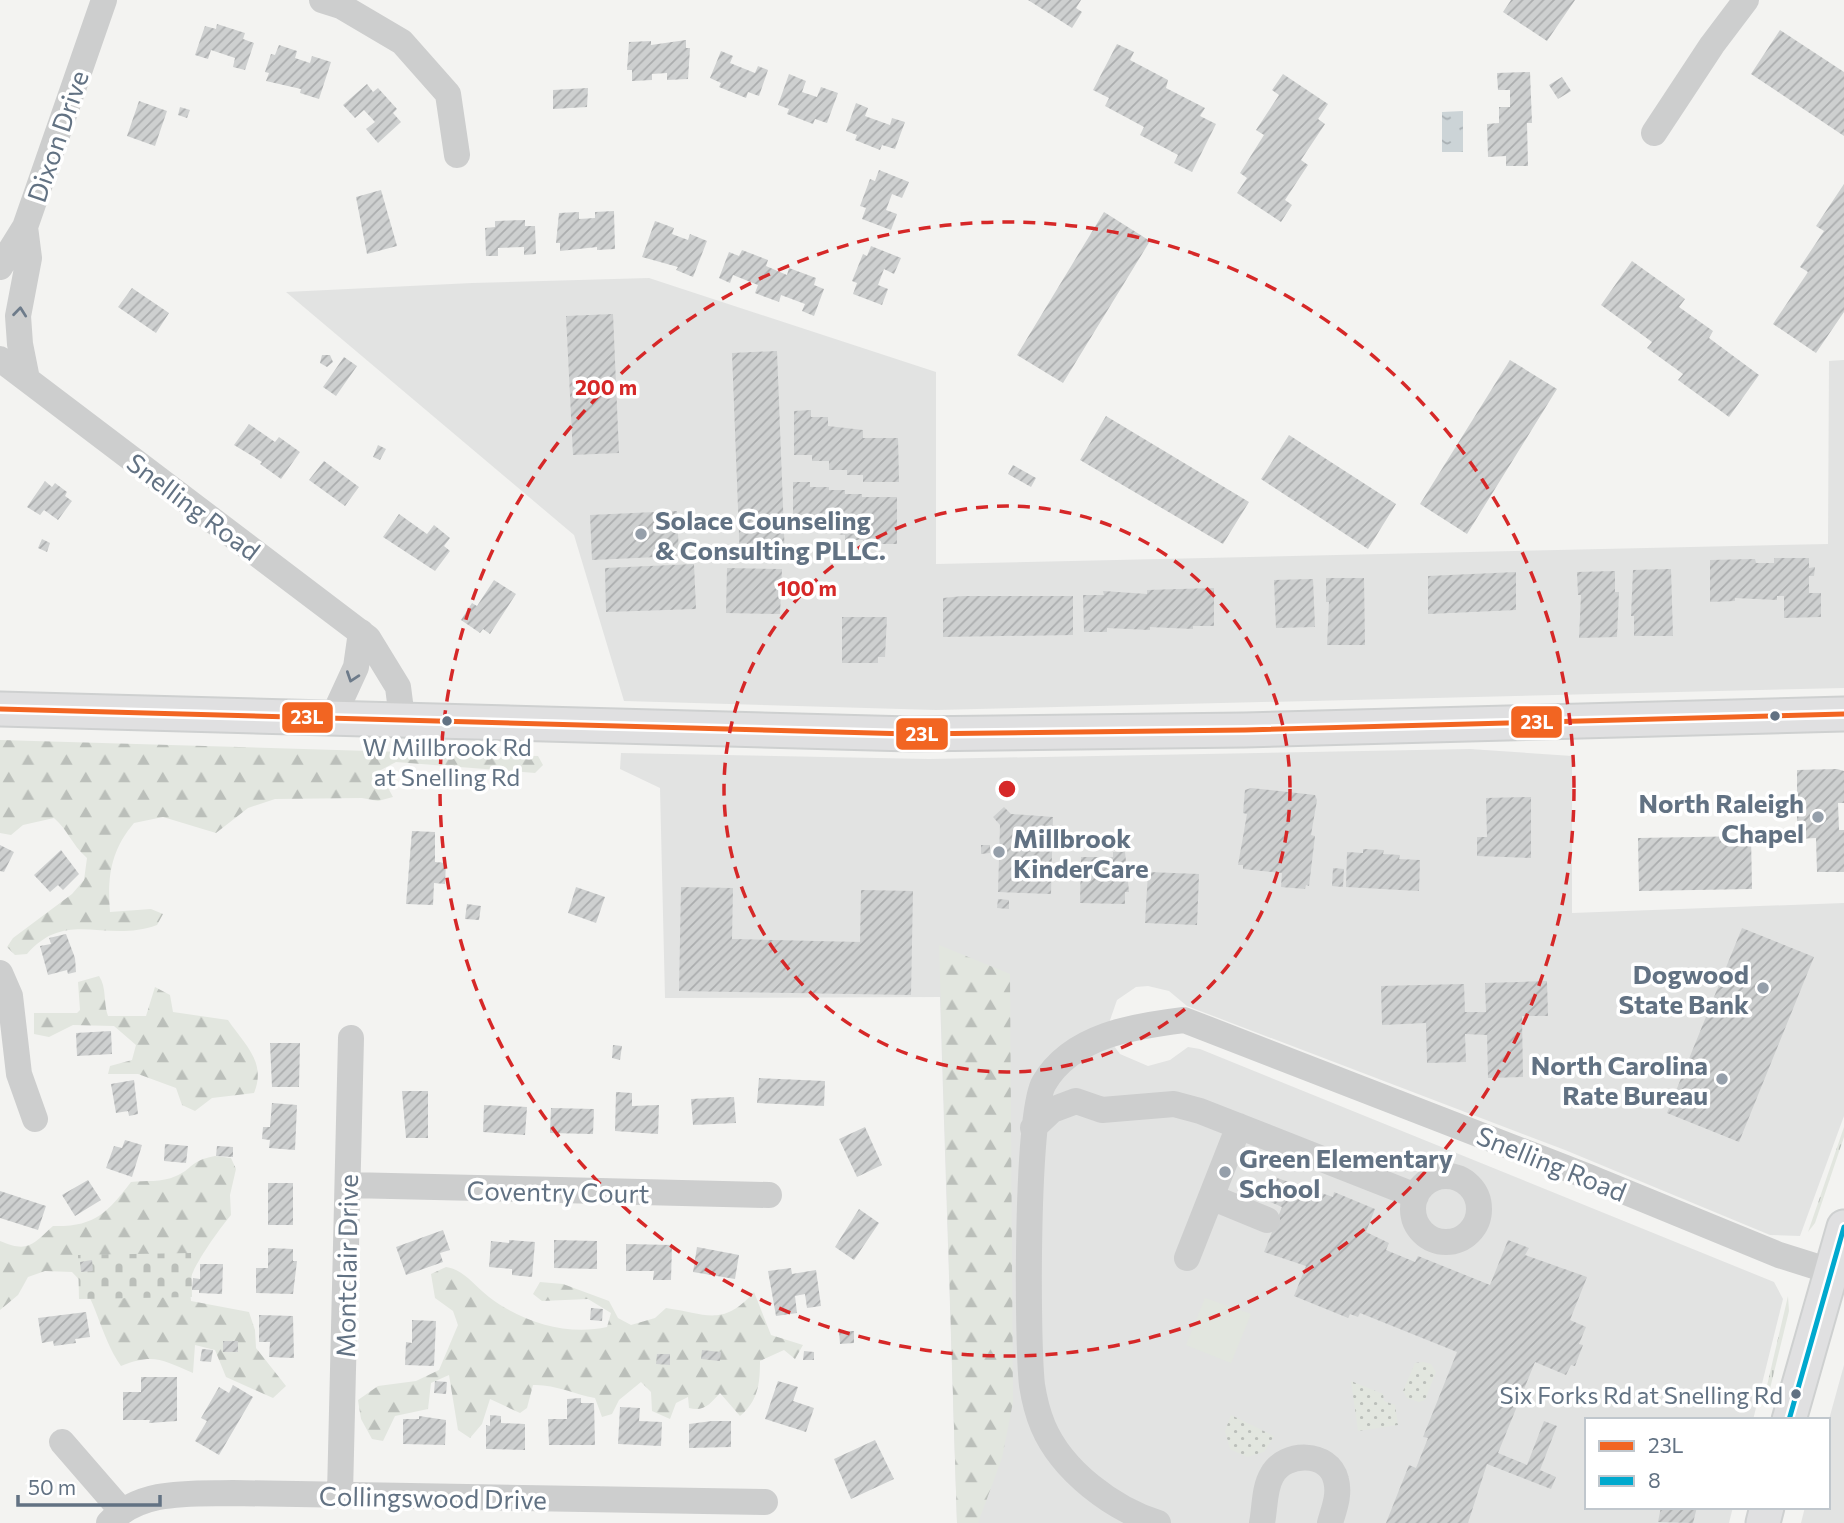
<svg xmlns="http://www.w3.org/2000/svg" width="1844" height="1523" font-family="Commissioner,sans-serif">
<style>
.built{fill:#e2e3e2}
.grass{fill:url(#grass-tufts)}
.forest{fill:url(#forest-firs)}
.cemetery{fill:url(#cemetery-stones)}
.park{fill:url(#park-dots)}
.pitch{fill:#e2e6df}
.water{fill:url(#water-ripples)}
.building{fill:url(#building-hatch)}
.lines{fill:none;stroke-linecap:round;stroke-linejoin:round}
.major-casing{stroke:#ced0d0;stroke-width:37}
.minor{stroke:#cdcece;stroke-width:26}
.major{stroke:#e0e0e1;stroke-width:33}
.bus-1-casing{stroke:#fff;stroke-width:10}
.bus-2-casing{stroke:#fff;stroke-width:10}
.bus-1{stroke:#f26522;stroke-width:5}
.bus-2{stroke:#00a9ce;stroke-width:5}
.oneway{stroke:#6d7b8a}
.ring{fill:none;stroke:#d62828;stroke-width:3.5;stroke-dasharray:12 9}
.poi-dot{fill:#959faa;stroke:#fff;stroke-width:2.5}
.bus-dot{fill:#627283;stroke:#fff;stroke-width:2.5}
.labels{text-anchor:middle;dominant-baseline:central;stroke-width:7;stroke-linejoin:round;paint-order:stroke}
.bus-label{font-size:24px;fill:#627283;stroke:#fff}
.street-label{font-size:26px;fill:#627283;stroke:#fff}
.poi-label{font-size:26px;font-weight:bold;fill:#627283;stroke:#fff;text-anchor:start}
.centre{fill:#d62828;stroke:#fff;stroke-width:3.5}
.ring-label{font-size:21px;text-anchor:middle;font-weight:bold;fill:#d62828;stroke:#fff;stroke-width:7;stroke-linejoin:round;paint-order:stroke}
.line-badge{stroke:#fff;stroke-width:2.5}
.badge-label{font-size:19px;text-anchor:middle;font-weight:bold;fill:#fff}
</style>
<defs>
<pattern id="grass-tufts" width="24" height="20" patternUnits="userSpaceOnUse" patternTransform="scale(1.75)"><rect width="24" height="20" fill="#e2e6df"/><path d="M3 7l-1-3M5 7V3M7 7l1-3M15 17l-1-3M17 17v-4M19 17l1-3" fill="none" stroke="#bbbfba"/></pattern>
<pattern id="forest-firs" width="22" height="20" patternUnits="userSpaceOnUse" patternTransform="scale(1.75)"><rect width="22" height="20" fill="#e2e6df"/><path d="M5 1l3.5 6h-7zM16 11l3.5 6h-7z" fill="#bbbfba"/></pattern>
<pattern id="cemetery-stones" width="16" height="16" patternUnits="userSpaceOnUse" patternTransform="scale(1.75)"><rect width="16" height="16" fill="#e2e6df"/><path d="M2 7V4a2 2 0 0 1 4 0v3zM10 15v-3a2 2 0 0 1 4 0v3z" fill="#bbbfba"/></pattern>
<pattern id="park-dots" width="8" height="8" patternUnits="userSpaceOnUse" patternTransform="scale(1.75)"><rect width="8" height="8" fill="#e2e6df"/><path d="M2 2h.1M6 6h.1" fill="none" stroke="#bbbfba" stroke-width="1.8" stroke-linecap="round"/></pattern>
<pattern id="water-ripples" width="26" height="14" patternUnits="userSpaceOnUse" patternTransform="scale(1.75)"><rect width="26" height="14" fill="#ccd4d7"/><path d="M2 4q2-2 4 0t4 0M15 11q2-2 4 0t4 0" fill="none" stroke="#a9b0b4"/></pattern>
<pattern id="building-hatch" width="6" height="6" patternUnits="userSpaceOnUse" patternTransform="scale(1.75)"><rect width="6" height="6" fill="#ced0d0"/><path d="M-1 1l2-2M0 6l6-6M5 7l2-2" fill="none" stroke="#abadae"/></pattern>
</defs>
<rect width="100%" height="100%" fill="#f3f3f1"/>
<path class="built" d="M649 278 936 372V564L1828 544 1829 361 1844 360V688L936 710 624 701 574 535 286 292 472 283Z
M1470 749 1572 756V913L1844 903V1116L1800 1236 1770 1235 1565 1150 1187 1006 1169 991 1148 986 1136 987 1117 1000 1108 1026 1111 1042 1120 1054 1148 1066 1170 1060 1188 1047 1200 1049 1774 1282 1783 1299 1753 1420H1587V1507H1733L1729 1523H957L940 997 665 998 660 788 620 769 621 753 929 759Z
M1844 1365V1523H1801L1805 1507H1828V1423Z"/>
<path class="grass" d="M1844 1127V1137L1815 1223 1808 1232Z
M1788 1296 1789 1311 1768 1397 1765 1394Z"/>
<path class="forest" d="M0 740 538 756 543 765 535 773 396 762 379 771 393 797 378 801 362 798 275 799 248 808 216 833 163 817 134 823C111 850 107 877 110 912L151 909 163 914 157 925C105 944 67 908 27 954L15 955 7 947 13 938 72 894 84 880 87 858C71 844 69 831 54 818L23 825 11 835 0 833Z
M939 945 1010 974 1013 1402 1002 1458 978 1523H957Z
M99 976C107 988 103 1002 108 1016H146L155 987 170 995 173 1012 228 1020C244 1044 267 1062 254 1093L212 1098 195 1111 182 1105 176 1088 138 1074H108L110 1066 132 1060 136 1045 114 1026 73 1025 49 1037 34 1034V1013H77L80 1010 78 982Z
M215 1156 231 1158 236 1169 230 1195 231 1215C220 1228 191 1268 189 1284 188 1289 191 1296 191 1301L249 1312 255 1330 256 1348 286 1386 273 1398 226 1377 215 1350 195 1345 193 1373C162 1360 154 1353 121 1366 99 1335 97 1296 72 1272L45 1271 28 1277 18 1295 0 1310V1241C28 1253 32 1245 53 1226 95 1227 107 1213 131 1182 146 1180 161 1183 176 1176 193 1169 189 1161 215 1156Z
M446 1267C463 1269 475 1286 489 1297 522 1322 567 1336 607 1327L611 1313 588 1299 542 1301 533 1294 540 1282 563 1284 609 1301 618 1318 631 1325 655 1318 666 1308C707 1314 723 1327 754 1292L771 1335 803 1345 795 1359 784 1350 760 1361C760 1384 758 1401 740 1416L720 1393C710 1404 704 1412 689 1408L688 1397 676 1403 670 1419 652 1411 651 1392 641 1382 619 1400 612 1414 602 1417 595 1398C574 1394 554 1384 533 1385L527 1408 520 1413 490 1399 482 1424 470 1438 458 1430 449 1375 431 1383 428 1409 395 1416 383 1441 372 1439 361 1419 358 1400 378 1386 416 1381 439 1370 458 1325 453 1311 435 1298 431 1274Z"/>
<path class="cemetery" d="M191 1253 192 1297 79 1299 78 1255Z"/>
<path class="park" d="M1423 1362 1431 1364 1436 1372 1425 1400 1419 1402 1407 1398 1403 1391 1415 1363Z
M1351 1381 1383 1394 1384 1401 1395 1405 1398 1425 1358 1431Z
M1231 1415 1274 1436 1264 1452 1247 1457 1230 1449 1225 1431Z"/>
<path class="pitch" d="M1205 1298 1251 1314 1231 1363 1186 1345Z"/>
<path class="water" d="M1463 111V152H1442V112Z"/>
<path class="building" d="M1028 0H1081L1076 8 1082 12 1072 28Z
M1511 0H1575L1547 41 1503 12Z
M217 24 245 33 243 39 254 43 245 70 233 67 235 58 211 50 208 59 195 55 205 26 216 29Z
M1780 30 1844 72V136L1751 74Z
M686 40V48H690L688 79 667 80V73L652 74V80L632 81V70H627L629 42 651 41V45Z
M1117 44 1134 52 1130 60 1168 80 1166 88 1205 108 1200 116 1216 124 1192 172 1174 163 1178 155 1140 135 1144 127 1105 106 1109 98 1093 90Z
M279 45 297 51 295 58 310 63 312 56 331 62 319 99 300 93 301 89 266 81 269 73 265 72 271 54 275 55Z
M721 51 733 56 730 63 755 73 758 66 768 70 759 96 748 92 746 98 719 87 721 83 710 78Z
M1530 72 1532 123H1527L1528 166H1506V156L1488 157 1487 124 1499 123V107H1510V90H1498L1497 73Z
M789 74 806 81 802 92 817 97 821 87 838 93 827 123 815 119 813 124 787 114 789 109 778 105Z
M1283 74 1328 104 1318 119 1325 124 1301 160 1308 165 1285 200 1292 205 1281 222 1237 193 1247 178 1240 173 1264 135 1256 130 1279 95 1272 90Z
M1562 77 1571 91 1558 99 1549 85Z
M367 84 373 92 378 88 397 109 393 113 401 122 378 143 366 129 375 122 364 110 355 118 343 105Z
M588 88 587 107 553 109V90Z
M139 101 167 111 155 146 127 136Z
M856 103 868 108 865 116 890 125 892 118 905 122 895 149 882 145 880 150 855 140 857 135 846 131Z
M180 107 190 110 187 118 178 115Z
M879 170 909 182 902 198 892 194 886 210 897 214 891 230 862 219 866 208 860 206 870 179 875 181Z
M1844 184V312L1816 353 1773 324 1808 272 1800 267 1824 231 1816 226Z
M381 190 397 246 367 254 356 197Z
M614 211 615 249 597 250V247L560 251V243H556L559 213 579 212V219L595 218V212Z
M1104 212 1150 241 1063 383 1017 355Z
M525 220V226H535L536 254 524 255V247L498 248V256H486L485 228 495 227V221Z
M655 221 674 228 672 234 688 240 690 234 707 241 693 277 676 270 678 267 642 257Z
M871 246 901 258 894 274 884 269 878 285 888 289 882 305 853 294 857 283 852 281 863 254 867 256Z
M742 250 768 260 766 266 787 275 789 268 816 278 814 285 824 289 814 316 802 311 805 304 781 295 779 302 755 293 758 285 733 275 730 283 719 278 729 252 739 256Z
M1632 261 1685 299 1679 307 1713 331 1709 338 1759 375 1729 417 1678 380 1683 374 1647 348 1652 342 1601 305Z
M132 288 169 313 156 333 118 307Z
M613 314 619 453 573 455 566 316Z
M777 351 785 558 740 560 732 353Z
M322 355H330L333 362 327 367 320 363Z
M344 357 357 366 336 396 323 387Z
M1510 360 1557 389 1467 534 1420 504Z
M811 410V417H828V426L863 430V438H898L899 482H863V475H847V470H829V461H812V455H794V411Z
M1106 416 1249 502 1223 544 1080 460Z
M249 424 275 442 279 437 300 452 281 479 260 464 262 462 234 445Z
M1289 435 1396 504 1368 549 1261 479Z
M378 445 386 449 380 460 373 457Z
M324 461 359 487 345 506 309 480Z
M1013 465 1036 478 1031 487 1008 474Z
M45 481 52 487 55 483 67 492 65 496 72 501 58 520 44 510 40 515 27 507Z
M793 482H810V487H829V490H845V494H862V497H897V544H863V540H845V535L811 531V526H793Z
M677 511 679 556 592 560 590 515Z
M399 514 427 534 434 525 450 538 444 546 450 551 435 571 383 537Z
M42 539 50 543 47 552 38 548Z
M1774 558H1809V568L1815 567 1814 576H1809V593H1821V617L1784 618V596H1777V600L1735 598V601L1710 602V560L1755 559 1756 563H1774Z
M694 564 696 609 606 612 605 568Z
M727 568 782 569 780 614 726 613Z
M1671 569 1673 636H1634V616H1631L1633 570Z
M1615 571V592H1619L1617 637 1579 638 1581 595H1578L1577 572Z
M1516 572V610L1428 614V576Z
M1326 578H1364L1365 645H1327L1329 602H1326Z
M1313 579 1315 627 1276 628 1274 580Z
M494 580 516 594 490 634 483 629 480 633 461 620 472 603 477 606Z
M1214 588V626H1193V629L1150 627V630L1107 628V632H1084L1083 595H1104L1103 591 1147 594V590Z
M963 596H1073V635L943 637V598Z
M842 617H887L885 657H878V663H842Z
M1837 769 1844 771V803H1838L1839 830H1844V872H1817L1816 838 1797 839V770Z
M1251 788 1315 795 1317 800 1311 835 1315 836 1309 886 1306 885 1305 889 1281 887 1282 873 1243 869V865H1238L1247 814 1243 813 1245 790Z
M1531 797V858L1477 856V837H1487L1486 798Z
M1004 807 1011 814 1053 817 1051 894 998 892 1000 825 993 817Z
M412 831 435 832V862L446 863 445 884 434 883 433 905 406 904Z
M1751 836 1752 889 1639 891 1638 838Z
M0 845 14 852 4 872 0 871Z
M981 845H990V853L981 854Z
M1363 849 1384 850 1383 854 1400 855 1399 859 1420 860 1419 891 1346 887 1347 852 1363 853Z
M61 850 79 874 63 890 58 885 50 892 34 875Z
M1113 852H1125L1129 892H1125V904L1080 903 1081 857H1113Z
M1333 868 1344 869 1343 887 1332 886Z
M1148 872 1199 874 1197 925 1145 923Z
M576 887 605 897 596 923 568 913Z
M681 887 733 888 732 939 860 942 861 890 913 891 911 995 679 991Z
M998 899 1009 900V909L997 908Z
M467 904 481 906 479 920 465 919Z
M1742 928 1814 957 1739 1142 1667 1113Z
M66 934 75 958 76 972 68 974 67 970 48 975 40 946 51 944 49 938Z
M1547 981 1548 1016H1522L1523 1077 1488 1078 1487 1035 1465 1034 1466 1062 1427 1063 1426 1023 1382 1025 1381 986 1464 984 1465 1012H1486L1485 983Z
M111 1031 112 1054 77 1056 76 1033Z
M270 1043H300L299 1087H272Z
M613 1045 622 1046 620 1060 612 1058Z
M759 1078 825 1081 824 1106 757 1103Z
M134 1080 138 1114 129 1116 128 1111 116 1113 111 1084Z
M402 1091H428V1138H406Z
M616 1092 632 1093V1106L659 1105 658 1134 615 1131Z
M734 1097 736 1123 693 1125 691 1099Z
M272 1103 297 1105 295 1150 269 1148 270 1140 262 1139 263 1127H270Z
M484 1105 527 1107 525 1135 483 1132Z
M551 1108 594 1109 593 1134 550 1133Z
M865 1127 882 1165 857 1177 839 1139Z
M125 1140 142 1145 132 1177 106 1168 114 1146 122 1148Z
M165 1144 188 1146 186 1163 164 1161Z
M217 1146 233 1147V1157L216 1156Z
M1277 1178 1333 1197 1334 1192 1375 1209 1366 1232 1389 1243 1386 1250 1415 1262 1418 1256 1490 1285 1508 1240 1529 1248 1525 1255 1587 1277 1570 1320 1586 1327 1579 1344 1583 1345 1575 1366 1571 1365 1566 1375 1535 1362 1498 1453 1527 1465 1544 1421 1557 1426 1540 1470 1556 1477 1551 1489 1487 1464 1468 1523H1386L1409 1465 1416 1468 1428 1438 1423 1437 1457 1352 1360 1313 1358 1317 1350 1314 1348 1318 1294 1296 1306 1266 1264 1252 1282 1207 1268 1201Z
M88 1180 101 1200 75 1216 62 1195Z
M268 1183H293V1225H268Z
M0 1191 46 1206 38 1230 0 1218Z
M859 1209 879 1223 854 1260 835 1247Z
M443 1230 450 1250 440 1253 443 1262 406 1275 396 1247Z
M509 1240 535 1242 532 1277 512 1275V1269L489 1267 491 1241 509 1243Z
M554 1240 597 1241V1269L554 1268Z
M626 1244 672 1245 671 1280H653L654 1271H626Z
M697 1247 739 1255 735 1279 693 1272Z
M268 1248 293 1249V1261H297L293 1294 256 1293V1268H268Z
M92 1260 93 1271 81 1272 80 1262Z
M200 1264H223L222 1294 199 1293V1290H192L193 1278 200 1279Z
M791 1268 792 1274 816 1270 821 1306 807 1308 805 1294 795 1296 797 1313 776 1316 768 1271Z
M591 1308 603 1309 602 1321 590 1320Z
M86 1312 90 1337 75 1339 76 1343 54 1346 53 1341 42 1343 38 1318Z
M259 1315 293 1316 294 1358 269 1357 270 1342H259Z
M412 1320 436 1321 434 1366 405 1365 406 1342 412 1343Z
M839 1331H854V1343L840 1344Z
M223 1341H238V1352H223Z
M202 1349 213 1350 211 1362 200 1361Z
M702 1350 721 1352 720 1361 701 1359Z
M804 1351 814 1352V1360H803Z
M657 1354H670V1365L656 1364Z
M141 1377H177V1421L149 1423 150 1420H123V1392H141Z
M435 1381 447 1382 446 1394 434 1393Z
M778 1381 798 1387 793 1401 814 1408 806 1432 765 1419Z
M233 1385 253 1397 219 1455 195 1441 207 1421 201 1418 219 1387 229 1393Z
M581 1398V1403H594L595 1445H549L548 1419H567V1399Z
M620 1407 640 1408 639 1421 662 1422 661 1446 618 1444Z
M490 1415 501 1416V1423L525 1424V1450L486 1449V1425L490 1426Z
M419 1416 446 1420 445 1445 403 1444V1419H419Z
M712 1421H731V1447L689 1448V1424Z
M875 1440 894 1479 851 1499 834 1459Z
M1661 1507H1697L1693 1523 1658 1522Z"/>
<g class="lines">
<defs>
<path id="major" d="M0 709 910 734 1245 730 1844 714
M1789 1420 1844 1227
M1763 1523 1767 1507"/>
</defs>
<use href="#major" class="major-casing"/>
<path class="minor" d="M322 0 341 6 402 42 448 94 457 155
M1654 133 1712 45 1746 0
M25 227 29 258 18 316 20 344 27 379
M0 267 25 227 104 0
M0 359 368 638 398 687 402 718
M333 717 356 667 361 632
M0 973 10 996 19 1074 35 1119
M1033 1128 1052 1110 1076 1101 1102 1110 1174 1104 1200 1111 1416 1196
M1413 1209a33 33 0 1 1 66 0a33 33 0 1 1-66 0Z
M348 1185 769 1195
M1211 1197 1267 1220
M1187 1258 1239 1126
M62 1442 121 1510
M340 1494 351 1038
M109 1523C141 1489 190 1494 233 1493L765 1502
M1158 1523C1113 1509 1062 1471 1043 1426 1038 1414 1034 1398 1032 1385 1027 1341 1026 1113 1044 1083 1072 1035 1135 1026 1184 1020L1589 1177 1779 1255 1830 1271
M1262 1523C1265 1508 1264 1488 1272 1475 1285 1451 1329 1451 1336 1480 1340 1495 1334 1509 1330 1523"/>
<use href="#major" class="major"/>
<defs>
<path id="bus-1" d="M0 709 910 734 1245 730 1844 714"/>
<path id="bus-2" d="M1789 1420 1844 1227"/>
</defs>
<use href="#bus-1" class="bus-1-casing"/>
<use href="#bus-2" class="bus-2-casing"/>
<use href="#bus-1" class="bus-1"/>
<use href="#bus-2" class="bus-2"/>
</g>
<defs><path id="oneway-chevron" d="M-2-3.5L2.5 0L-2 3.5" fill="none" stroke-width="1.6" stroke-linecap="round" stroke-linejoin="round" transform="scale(1.75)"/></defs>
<g class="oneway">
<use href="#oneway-chevron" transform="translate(20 312) rotate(-84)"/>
<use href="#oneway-chevron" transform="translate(352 677) rotate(109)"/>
</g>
<g class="ring">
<circle cx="1007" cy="789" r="283"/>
<circle cx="1007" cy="789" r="567"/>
</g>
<g class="poi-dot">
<circle cx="641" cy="534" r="7"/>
<circle cx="1818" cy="817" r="7"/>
<circle cx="999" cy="852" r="7"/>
<circle cx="1763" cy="988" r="7"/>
<circle cx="1722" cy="1079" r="7"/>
<circle cx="1225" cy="1172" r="7"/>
</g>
<g class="bus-dot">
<circle cx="1775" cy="716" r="6"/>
<circle cx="447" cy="721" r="6"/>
<circle cx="1796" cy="1394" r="6"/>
</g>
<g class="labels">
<g class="bus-label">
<text x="447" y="746">W Millbrook Rd<tspan x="447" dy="30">at Snelling Rd</tspan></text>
<text x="1783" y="1394" text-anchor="end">Six Forks Rd at Snelling Rd</text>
</g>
<g class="street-label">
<text transform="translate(57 136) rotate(-71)">Dixon Drive</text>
<text transform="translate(194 506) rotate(37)">Snelling Road</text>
<text transform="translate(1552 1163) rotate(22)">Snelling Road</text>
<text transform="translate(558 1191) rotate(1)">Coventry Court</text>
<text transform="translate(346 1266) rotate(-89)">Montclair Drive</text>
<text transform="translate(433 1497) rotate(1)">Collingswood Drive</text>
</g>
<g class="poi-label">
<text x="655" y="519">Solace Counseling<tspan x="655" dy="30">&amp; Consulting PLLC.</tspan></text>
<text x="1804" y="802" text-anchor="end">North Raleigh<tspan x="1804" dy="30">Chapel</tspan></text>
<text x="1013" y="837">Millbrook<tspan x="1013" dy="30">KinderCare</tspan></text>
<text x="1749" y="973" text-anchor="end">Dogwood<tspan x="1749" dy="30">State Bank</tspan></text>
<text x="1708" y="1064" text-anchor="end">North Carolina<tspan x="1708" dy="30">Rate Bureau</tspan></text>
<text x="1239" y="1157">Green Elementary<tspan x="1239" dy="30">School</tspan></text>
</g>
</g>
<circle cx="1007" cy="789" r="10" class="centre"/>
<g class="ring-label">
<text x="606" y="395">200 m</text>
<text x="807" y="596">100 m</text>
</g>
<g class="line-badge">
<rect x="281" y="701" width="53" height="33" rx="7" fill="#f26522"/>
<rect x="1510" y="705" width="53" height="34" rx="7" fill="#f26522"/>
<rect x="895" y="717" width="54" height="34" rx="7" fill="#f26522"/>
</g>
<g class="badge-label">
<text x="307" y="724">23L</text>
<text x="1537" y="729">23L</text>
<text x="922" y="741">23L</text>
</g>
<rect x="1585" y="1418" width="245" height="91" fill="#ffffff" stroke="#c0c7cd" stroke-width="2"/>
<rect x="1599" y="1441" width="35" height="10" fill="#f26522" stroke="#c0c7cd" stroke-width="2"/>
<text x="1648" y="1453" font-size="21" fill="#627283">23L</text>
<rect x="1599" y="1476" width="35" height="10" fill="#00a9ce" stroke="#c0c7cd" stroke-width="2"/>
<text x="1648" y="1488" font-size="21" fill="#627283">8</text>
<path d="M18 1495v10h142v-10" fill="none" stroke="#627283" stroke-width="3.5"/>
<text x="28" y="1495" font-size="21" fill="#627283" stroke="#ffffff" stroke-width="5" paint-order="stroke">50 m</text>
</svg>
